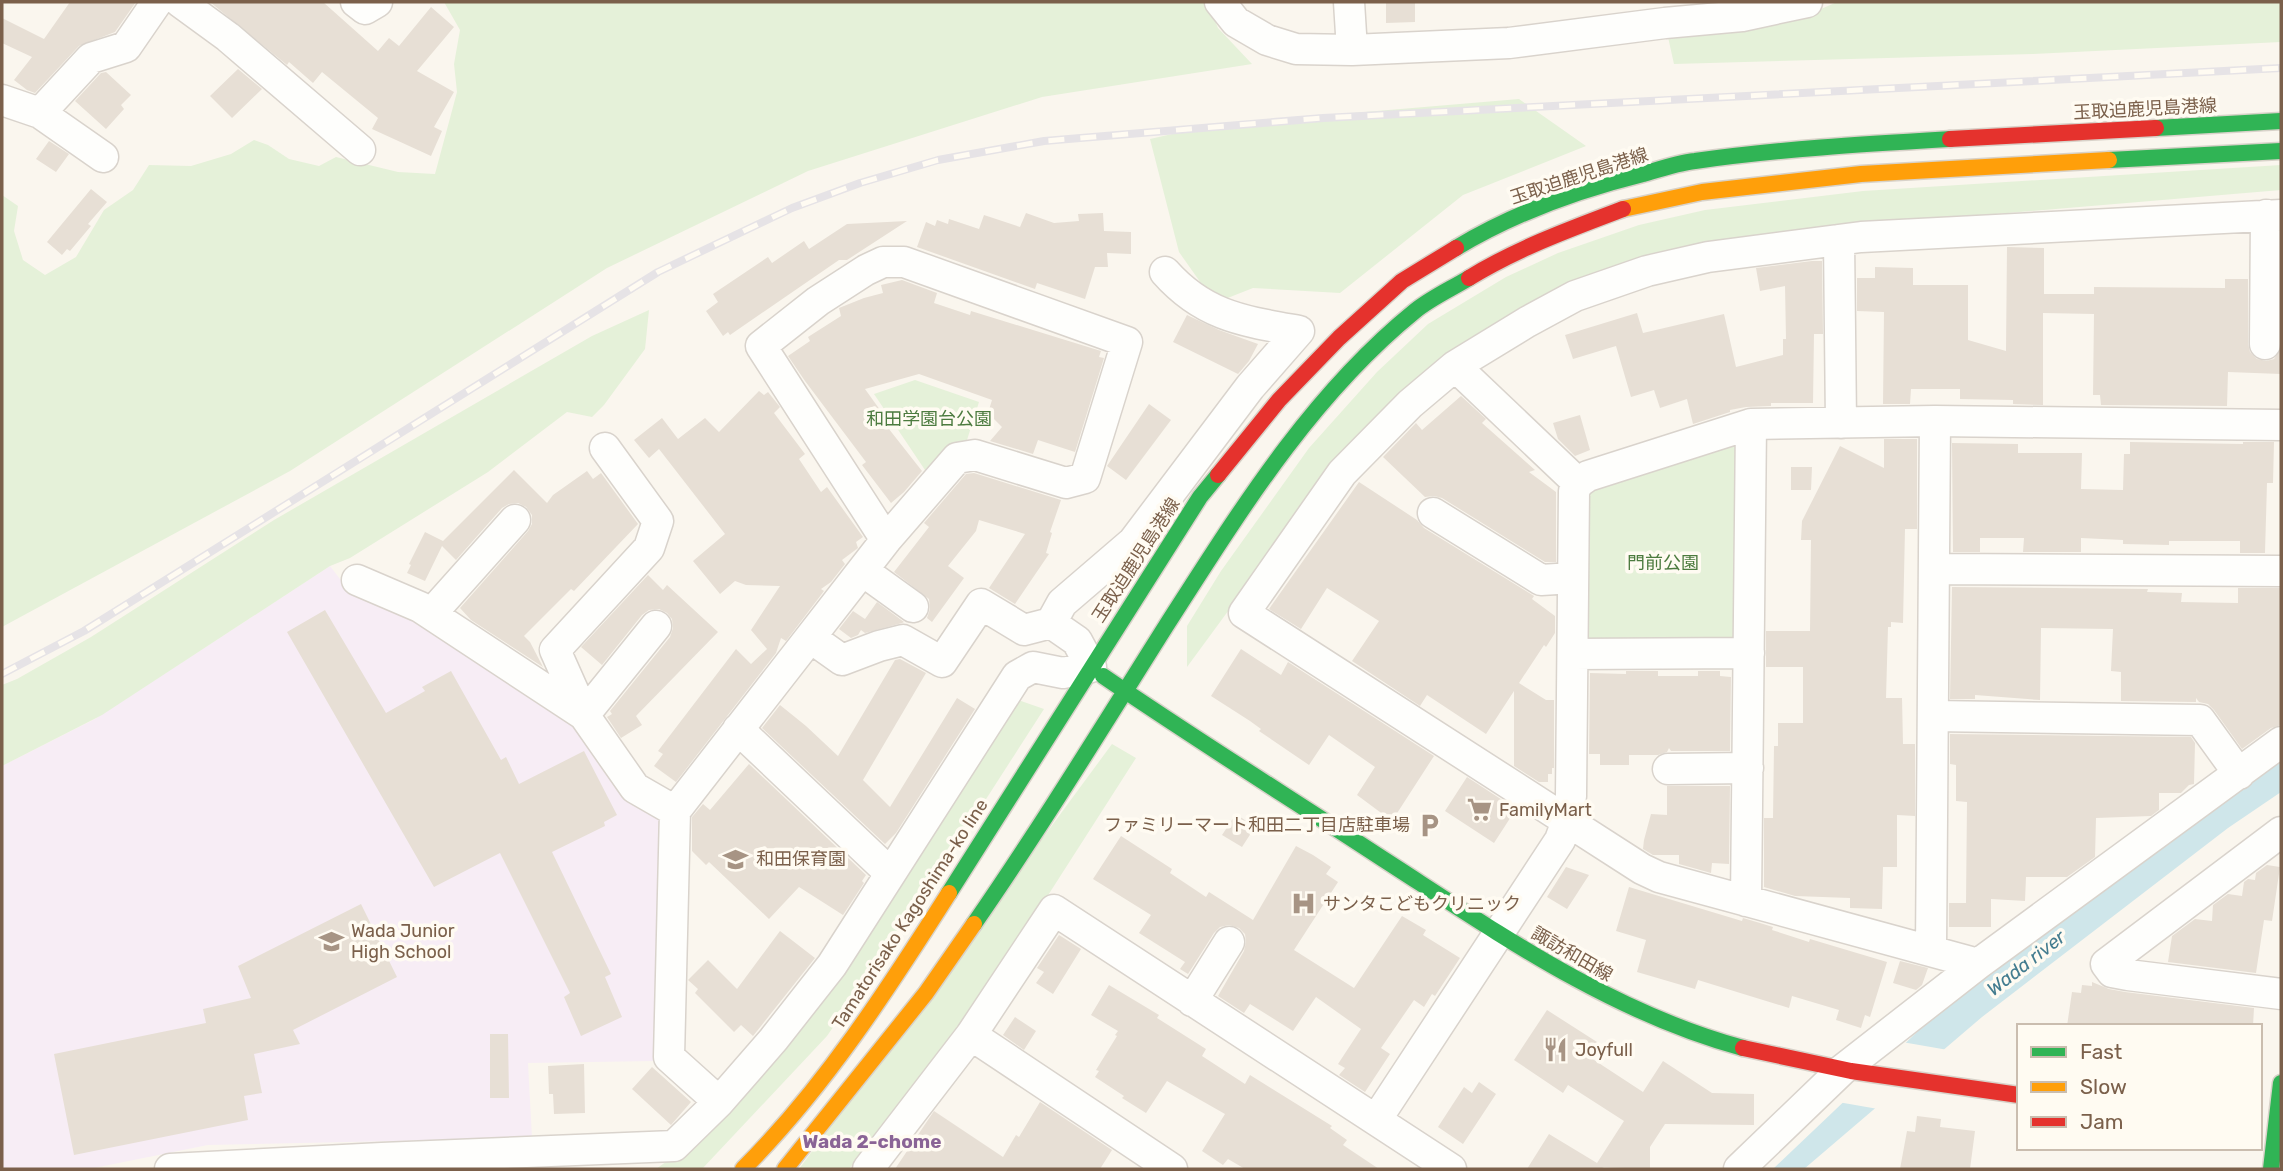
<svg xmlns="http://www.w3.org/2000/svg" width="2283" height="1171" font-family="Rubik,'Noto Sans JP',sans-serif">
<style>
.education{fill:#f7edf5}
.green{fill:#e5f1d9}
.water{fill:#cfe6ea}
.pier{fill:#faf6ee}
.building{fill:#e7dfd5}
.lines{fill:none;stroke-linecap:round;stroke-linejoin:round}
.street-casing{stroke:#d9d3cc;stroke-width:33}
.fast-casing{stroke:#d8d2c9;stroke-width:19}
.slow-casing{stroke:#d8d2c9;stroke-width:19}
.jam-casing{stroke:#d8d2c9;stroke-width:19}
.street{stroke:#fefefc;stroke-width:30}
.fast{stroke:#30b455;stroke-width:16}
.slow{stroke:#ff9f0a;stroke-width:16}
.jam{stroke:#e5322d;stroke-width:16}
.rail-casing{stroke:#e6e3e6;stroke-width:8}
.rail{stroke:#fffbf2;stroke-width:5;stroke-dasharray:16;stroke-linecap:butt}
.labels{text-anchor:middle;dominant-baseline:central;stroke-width:7;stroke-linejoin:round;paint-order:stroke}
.street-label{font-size:18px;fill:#7b604b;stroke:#fffbf2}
.park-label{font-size:18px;fill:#4c7b3f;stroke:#fffbf2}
.poi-label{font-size:18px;fill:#7b604b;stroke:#fffbf2;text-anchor:start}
.water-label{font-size:19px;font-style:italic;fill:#437c8f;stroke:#fffbf2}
.neighbourhood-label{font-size:19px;font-weight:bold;fill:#8a6496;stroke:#fffbf2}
</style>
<rect width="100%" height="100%" fill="#faf6ee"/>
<path class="education" d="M330 566 350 592 416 615 564 711 664 821 655 1061 528 1063 532 1138 208 1145 89 1169H2V766L95 719Z"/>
<path class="green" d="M444 2H1207L1218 28 1252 64 1042 97 808 171 607 268 290 471 2 627V195L18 206 14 231 23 260 45 275 76 257 104 210 133 190 149 165 191 166 231 154 254 140 268 145 289 159 319 166 336 157 398 172 435 174 457 92 454 64 460 30Z
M1837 2H2281V42L2033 54 1674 64 1668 37 1821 9Z
M1519 99 1586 146 1463 195 1340 293 1253 288 1215 303 1179 252 1150 139 1212 125Z
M2281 165V190L1864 225 1573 285 1334 467 1187 667V626L1221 571 1309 448 1377 372 1428 324 1506 277 1558 253 1639 225 1705 210 1863 191Z
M649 310 645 349 604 405 592 417 567 412 488 472 350 558 330 566 102 715 2 766V685L17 679 91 637 274 520 592 336Z
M915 380 979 402 967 440 950 444 925 470 874 394Z
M1729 441 1741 449 1738 638 1734 645H1593L1586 633 1587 493 1592 487Z
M1015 699 1044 709 934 880 827 1036 702 1169H656L702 1136Z
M1112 744 1136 758 977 1006 849 1169H799Z"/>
<path class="water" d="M2281 759V792L2228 828 1982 1017 1804 1169H1773L1936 1014Z"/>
<path class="pier" d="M1902 1042 1948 1050 1878 1109 1838 1102Z"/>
<path class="building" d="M70 2H136L115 32 79 46 35 93 27 90 14 80 32 57 2 43V18L44 39Z
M210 2H323L378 51 389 38 399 46 431 7 454 27 417 71 454 92 434 127 442 131 431 156 372 129 378 118 322 72 313 83 289 62 287 65Z
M1386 2H1415V22L1386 23Z
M238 69 262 89 232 118 210 96Z
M106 72 131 95 121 105 124 109 106 129 75 101 101 73Z
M49 141 69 154 56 172 36 159Z
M91 189 107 202 88 224 91 226 70 251 67 249 62 255 47 242Z
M1026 213 1054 223 1079 221 1078 214 1103 213 1104 231 1131 232V254L1107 253 1108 267H1095L1085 299 1037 283 1035 289 917 247 926 222 935 226 937 220 948 224 949 219 979 229 984 215 1020 227Z
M907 221 847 260H839L730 335 728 332 723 336 706 311 718 302 713 294 768 257 772 263 804 241 809 249 847 224Z
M2007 247 2044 248V294H2094V287L2225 288V279H2248V344L2250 352 2257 359 2266 361 2274 359 2281 349V374L2228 372 2227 406 2101 405 2100 395H2093L2094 314 2043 313V405L2013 404V400L1960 399V389H1911L1910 404H1883L1884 312 1857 311V278H1875V267L1913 268V285H1968V340L2006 351Z
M1812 261H1822L1823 334H1814L1813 403H1771V406L1746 407 1730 410V412L1693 424 1687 399 1660 408 1654 390 1631 397 1616 346 1573 359 1565 335 1637 313 1643 333 1724 314 1736 367 1783 355V339H1786L1785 286 1760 291 1756 268Z
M902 280 937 293 934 303 970 315 971 311 1101 351 1099 357 1104 358 1075 452 1038 440 1033 454 990 441 1002 427 988 413 992 400 919 374 865 389 888 421 885 424 922 471 904 492 891 503 862 465 866 462 805 381 788 356 810 341 808 337 841 316 839 308 864 298 883 293 881 285Z
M1187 315 1219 330 1258 344 1249 361 1238 374 1173 342Z
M759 391 764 395 768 392 780 407 774 413 805 454 799 459 821 492 827 487 863 537 856 542 858 548 842 560 845 564 831 582 821 589 824 591 786 641 781 638 776 653 676 782 654 766 663 754 658 751 736 649 751 664 767 649 751 630 780 586 746 585 735 581 720 594 693 561 725 534 659 449 649 458 634 440 662 418 678 439 705 418 719 432Z
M1461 396 1486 419 1482 423 1535 470 1529 472 1556 492V562H1545L1442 498 1434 496 1425 497 1383 457 1416 423 1422 430Z
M1149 404 1171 420 1126 480 1107 466Z
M1580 415 1590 450 1575 456 1558 439 1553 423Z
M1884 439H1917V529H1905L1903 623 1891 622V627H1888L1886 698H1902L1903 744H1915V816L1897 815V867H1883L1882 909 1850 908V898L1795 896 1764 887V818H1773L1774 746H1778V723H1803V667H1766V631H1810L1811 540H1801L1802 521 1840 446 1884 468Z
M2130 442 2243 444V442H2274L2273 483H2267L2265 553H2240V541H2169V545L2123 544V540L2081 538V552H2023L2024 538H1980V552H1953L1952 443 2018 444V453H2082L2081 489 2123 490 2124 454H2130Z
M1791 467H1812L1811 490H1791Z
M514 470 547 503 553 495 587 471 593 479 601 473 638 524 574 591 571 589 524 636 530 642 543 667 471 620 460 608 528 531 532 524V515L526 507 518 503 509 504 502 508 456 560 442 546 425 581 407 573 411 565 409 564 425 532 443 541Z
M974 473 1061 500 1050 532 1052 533 1046 553 1049 554 1015 604 989 588 1025 534 979 520 976 531 948 566 964 578 932 622 927 618 930 609 929 599 894 572 929 527 924 523 966 474Z
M1359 482 1417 520 1424 528 1534 596 1532 599 1555 616V633L1546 647 1544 645 1519 683 1546 700H1554V768H1552V774H1548V782H1539L1514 766V691L1486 734 1427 695 1420 706 1352 661 1379 621 1327 588 1301 629 1269 609Z
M648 575 663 590 667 585 718 632 636 716 642 725 621 738 607 717 612 714 610 711 670 637 673 628 672 619 667 613 659 609 649 610 642 615 602 665 581 647Z
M1952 587 2148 589 2147 592 2182 593 2181 602 2238 603V588H2281V725L2271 728 2242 749 2214 710 2208 704 2199 702 2196 698V702L2121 701V672L2111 671 2113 629 2041 628 2040 700 1975 695V699H1950Z
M877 602 904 622 902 623 865 633 861 630 858 635 851 638 839 629 853 611 865 619Z
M325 610 386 713 425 691 422 687 451 671 501 760 506 757 519 784 584 751 617 815 604 822 605 826 552 852 611 974 605 977 622 1017 581 1036 564 997 570 993 500 853 434 887 287 632Z
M1241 649 1281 675 1288 662 1434 756 1392 821 1357 795 1375 767 1329 735 1309 765 1259 731 1261 729 1250 721 1211 696Z
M900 659 926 673 863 780 890 807 957 698 975 709 896 833 885 844 762 728 780 705 806 726 838 756 895 660Z
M1626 671H1658V676H1698V671H1720V676L1731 677 1730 751H1671L1669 748 1667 752 1658 755H1629V765H1600V754H1589L1590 673 1626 674Z
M1950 734 2191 737 2195 743 2194 784 2189 785 2181 793H2159V810L2151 816 2096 818 2095 857 2067 877H2026L2025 901 1991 899V927H1949V903H1966L1967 802 1956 801V765L1950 764Z
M749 764 866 875 862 881 864 883 843 915 799 887 769 919 709 862 706 865 692 851V817L703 804 710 810Z
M1467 777 1516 809 1494 843 1445 811Z
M1667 786H1730L1729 864 1712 863 1711 873 1679 864V855H1653L1643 849 1644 840 1651 814 1667 815Z
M1236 814 1255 827 1242 847 1222 835Z
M1121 836 1172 869 1170 873 1206 897 1209 892 1253 920 1296 846 1313 855 1331 867 1326 874 1338 882 1294 950 1354 988 1402 916 1426 930 1423 935 1460 958 1435 996 1432 994 1424 1007 1414 1000 1381 1048 1390 1054 1365 1092 1339 1075 1345 1068 1338 1064 1361 1029 1316 997 1293 1031 1250 1004 1244 1013 1218 996 1244 951 1246 942 1245 934 1239 928 1229 925 1220 927 1214 933 1188 974 1180 969 1185 962 1139 933 1151 915 1093 879Z
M2267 865 2280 867 2272 921 2264 920 2256 973 2168 962 2172 936 2195 919 2212 921 2213 905 2228 894 2242 896 2244 882 2248 879 2255 880 2256 873Z
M1566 867 1589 875 1567 909 1547 897Z
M1629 887 1742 921 1743 918 1760 923 1773 927 1772 930 1809 942 1810 939 1887 962 1870 1017 1865 1015 1861 1028 1836 1020 1839 1010 1792 996 1789 1008 1698 980 1695 989 1637 972 1646 940 1616 931Z
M361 904 397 977 293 1030 300 1044 254 1054 262 1093 244 1096 248 1120 74 1155 54 1054 206 1023 203 1009 251 998 238 966Z
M780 931 815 958 753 1036 741 1025 734 1032 695 993 698 989 688 980 708 960 737 989Z
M1059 935 1081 949 1053 994 1036 983 1044 972 1037 968Z
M1900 961 1928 968 1922 985 1916 990 1893 983Z
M2092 982 2109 989 2125 992 2254 1008 2253 1026H2067L2072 992 2081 993 2082 985 2092 986Z
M1109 985 1159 1015 1157 1018 1206 1049 1202 1056 1245 1084 1250 1075 1332 1126 1330 1128 1347 1140 1343 1145 1379 1169H1245L1228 1159 1223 1165 1202 1151 1225 1114 1167 1081 1146 1113 1122 1098 1124 1096 1095 1077 1099 1071 1096 1070 1117 1036 1115 1035 1118 1031 1091 1015Z
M1547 1010 1597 1042 1588 1056 1643 1092 1663 1061 1712 1093 1754 1094V1125L1665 1124 1650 1147V1169L1602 1167 1606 1169H1527L1549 1134 1597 1163 1624 1121 1568 1085 1563 1093 1514 1060Z
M1015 1017 1036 1031 1024 1050 1003 1035Z
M490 1034H508L509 1098H490Z
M584 1064 585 1113 554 1114 553 1094H549L548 1066Z
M652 1067 691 1102 671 1125 632 1089Z
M1479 1082 1496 1094 1463 1144 1438 1127 1464 1087 1472 1093Z
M1040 1102 1112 1150 1100 1169H895L934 1111 1003 1157 1016 1135 1019 1137Z
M1917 1116 1941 1119 1940 1127 1975 1131 1970 1169H1900L1907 1131 1915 1132Z"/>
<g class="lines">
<defs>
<path id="street" d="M180 2 228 37 360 150
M356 2 365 9 377 2
M1220 2 1236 22 1267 40 1296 49 1352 50 1509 43 1665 23 1742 16 1807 2
M1349 2 1352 50
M2 100 40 113 91 58 126 47 157 2
M40 113 103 157
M1839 240 1841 423
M2265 344 2266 215
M1455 366 1578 483
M605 448 658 521 649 548 555 650 584 715 656 626
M1433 513 1541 580 1573 578
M1934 569 2281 571
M863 571 913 607
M357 580 420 607 584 715 635 788 675 811
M431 614 515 520
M1051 623 1062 603 1133 542 1250 387 1299 331C1243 321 1204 316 1165 272
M1573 654 1749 653
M1933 716 2200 720 2239 774
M738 729 890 873
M1668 769 1748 768
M2281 832 2106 964 2112 972 2128 975 2281 994
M1746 901 1751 424
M1931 951 1935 421
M1978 964 1659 877 1642 869 1244 613 1342 473 1410 404 1455 366 1527 322 1575 296 1647 271 1708 257 1861 237 2281 215
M1192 1001 1229 942
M971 1035 1172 1169
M719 1102 669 1057 675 811 886 540 957 458 975 455 1066 483 1085 478 1127 342 904 262H883L866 270 818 301 761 346 886 540
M1376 1120 1560 840 1567 821 1571 796 1574 491 1578 483 1588 476 1751 424 1935 421 2281 425
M170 1169 382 1158 674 1146 719 1102 773 1040 832 965 1017 676 1033 667 1063 673 1091 667 1077 641 1051 623 1024 630 981 604 942 662 903 640 879 646 842 660 811 638
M868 1169 971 1035 1054 910 1451 1169
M1739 1169 1842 1070 1978 964 2281 742"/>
<path id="fast" d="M2156 128 2281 121
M2109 160 2281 151
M1456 248C1514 213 1578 190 1643 174 1660 169 1678 163 1695 161 1779 149 1865 144 1950 139
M1103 676C1195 739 1290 798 1383 859 1498 933 1610 1012 1743 1048
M949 893 1200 497 1218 475
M974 924C1041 827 1103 726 1166 626 1238 514 1310 396 1415 311 1431 298 1451 289 1469 278
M2271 1169 2281 1083"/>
<path id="slow" d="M1623 209 1702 192 1861 174 2109 160
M743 1169C824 1088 888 989 949 893
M785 1169 926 993 974 924"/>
<path id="jam" d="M1950 139 2156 128
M1469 278C1518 248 1570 229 1623 209
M1218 475 1279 400 1339 338 1402 281 1456 248
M1743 1048 1851 1071 2019 1095"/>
</defs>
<use href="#street" class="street-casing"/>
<use href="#fast" class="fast-casing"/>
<use href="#slow" class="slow-casing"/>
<use href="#jam" class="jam-casing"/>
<use href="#street" class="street"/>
<use href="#fast" class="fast"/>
<use href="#slow" class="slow"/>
<use href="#jam" class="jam"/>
<defs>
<path id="rail" d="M2 674 84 631 658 272 792 208 860 183 938 160 1044 141 1323 118 2281 68"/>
</defs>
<use href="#rail" class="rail-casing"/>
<use href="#rail" class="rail"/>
</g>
<defs>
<symbol id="supermarket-bare" viewBox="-9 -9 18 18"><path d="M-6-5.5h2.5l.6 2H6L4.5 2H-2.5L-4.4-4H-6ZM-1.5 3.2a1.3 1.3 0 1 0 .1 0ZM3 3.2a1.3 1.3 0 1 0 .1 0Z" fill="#a79484" stroke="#fffbf2" stroke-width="2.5" paint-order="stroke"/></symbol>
<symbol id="parking-bare" viewBox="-9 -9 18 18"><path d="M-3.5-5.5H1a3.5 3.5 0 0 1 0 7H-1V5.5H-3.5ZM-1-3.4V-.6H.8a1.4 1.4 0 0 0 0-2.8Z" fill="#a79484" stroke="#fffbf2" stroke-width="2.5" paint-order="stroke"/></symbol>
<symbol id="school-bare" viewBox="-9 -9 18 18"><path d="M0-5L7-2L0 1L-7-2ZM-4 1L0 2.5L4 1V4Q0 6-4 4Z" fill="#a79484" stroke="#fffbf2" stroke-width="2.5" paint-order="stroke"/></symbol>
<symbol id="hospital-bare" viewBox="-9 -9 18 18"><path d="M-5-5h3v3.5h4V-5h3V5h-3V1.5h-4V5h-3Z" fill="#a79484" stroke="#fffbf2" stroke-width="2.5" paint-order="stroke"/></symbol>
<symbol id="restaurant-bare" viewBox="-9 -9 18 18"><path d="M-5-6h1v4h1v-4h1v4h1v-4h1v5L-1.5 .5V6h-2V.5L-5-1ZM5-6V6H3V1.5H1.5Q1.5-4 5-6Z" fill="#a79484" stroke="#fffbf2" stroke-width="2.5" paint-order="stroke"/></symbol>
</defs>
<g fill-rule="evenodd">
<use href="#supermarket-bare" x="1462" y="792" width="35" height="35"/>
<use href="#parking-bare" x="1412" y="808" width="35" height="35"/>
<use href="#school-bare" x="718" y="842" width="35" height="35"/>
<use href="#hospital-bare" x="1286" y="886" width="35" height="35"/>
<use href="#school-bare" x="314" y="924" width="35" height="35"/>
<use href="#restaurant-bare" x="1538" y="1032" width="35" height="35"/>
</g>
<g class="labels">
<g class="street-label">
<text transform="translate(2145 109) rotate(-3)">玉取迫鹿児島港線</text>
<text transform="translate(1579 176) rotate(-18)">玉取迫鹿児島港線</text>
<text transform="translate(1136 560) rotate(-57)">玉取迫鹿児島港線</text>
<text transform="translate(910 914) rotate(-57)">Tamatorisako Kagoshima-ko line</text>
<text transform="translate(1572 954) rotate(30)">諏訪和田線</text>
</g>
<g class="park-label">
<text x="929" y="419">和田学園台公園</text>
<text x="1663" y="563">門前公園</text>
</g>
<g class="poi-label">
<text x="1499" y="810">FamilyMart</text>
<text x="1410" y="825" text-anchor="end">ファミリーマート和田二丁目店駐車場</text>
<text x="756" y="859">和田保育園</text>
<text x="1323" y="904">サンタこどもクリニック</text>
<text x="351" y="931">Wada Junior<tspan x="351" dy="21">High School</tspan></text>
<text x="1575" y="1050">Joyfull</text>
</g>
<g class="water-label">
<text transform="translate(2026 963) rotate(-38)">Wada river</text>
</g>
<g class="neighbourhood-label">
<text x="872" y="1141">Wada 2-chome</text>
</g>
</g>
<rect width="2283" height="1171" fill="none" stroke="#7b604b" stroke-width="7"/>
<rect x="2017" y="1024" width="245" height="126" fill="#fffbf2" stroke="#cabdaf" stroke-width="2"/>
<rect x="2031" y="1047" width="35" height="10" fill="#30b455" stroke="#cabdaf" stroke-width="2"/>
<text x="2080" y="1059" font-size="21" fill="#7b604b">Fast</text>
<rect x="2031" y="1082" width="35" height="10" fill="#ff9f0a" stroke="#cabdaf" stroke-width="2"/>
<text x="2080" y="1094" font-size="21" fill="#7b604b">Slow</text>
<rect x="2031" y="1117" width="35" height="10" fill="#e5322d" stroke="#cabdaf" stroke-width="2"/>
<text x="2080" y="1129" font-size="21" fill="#7b604b">Jam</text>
</svg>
